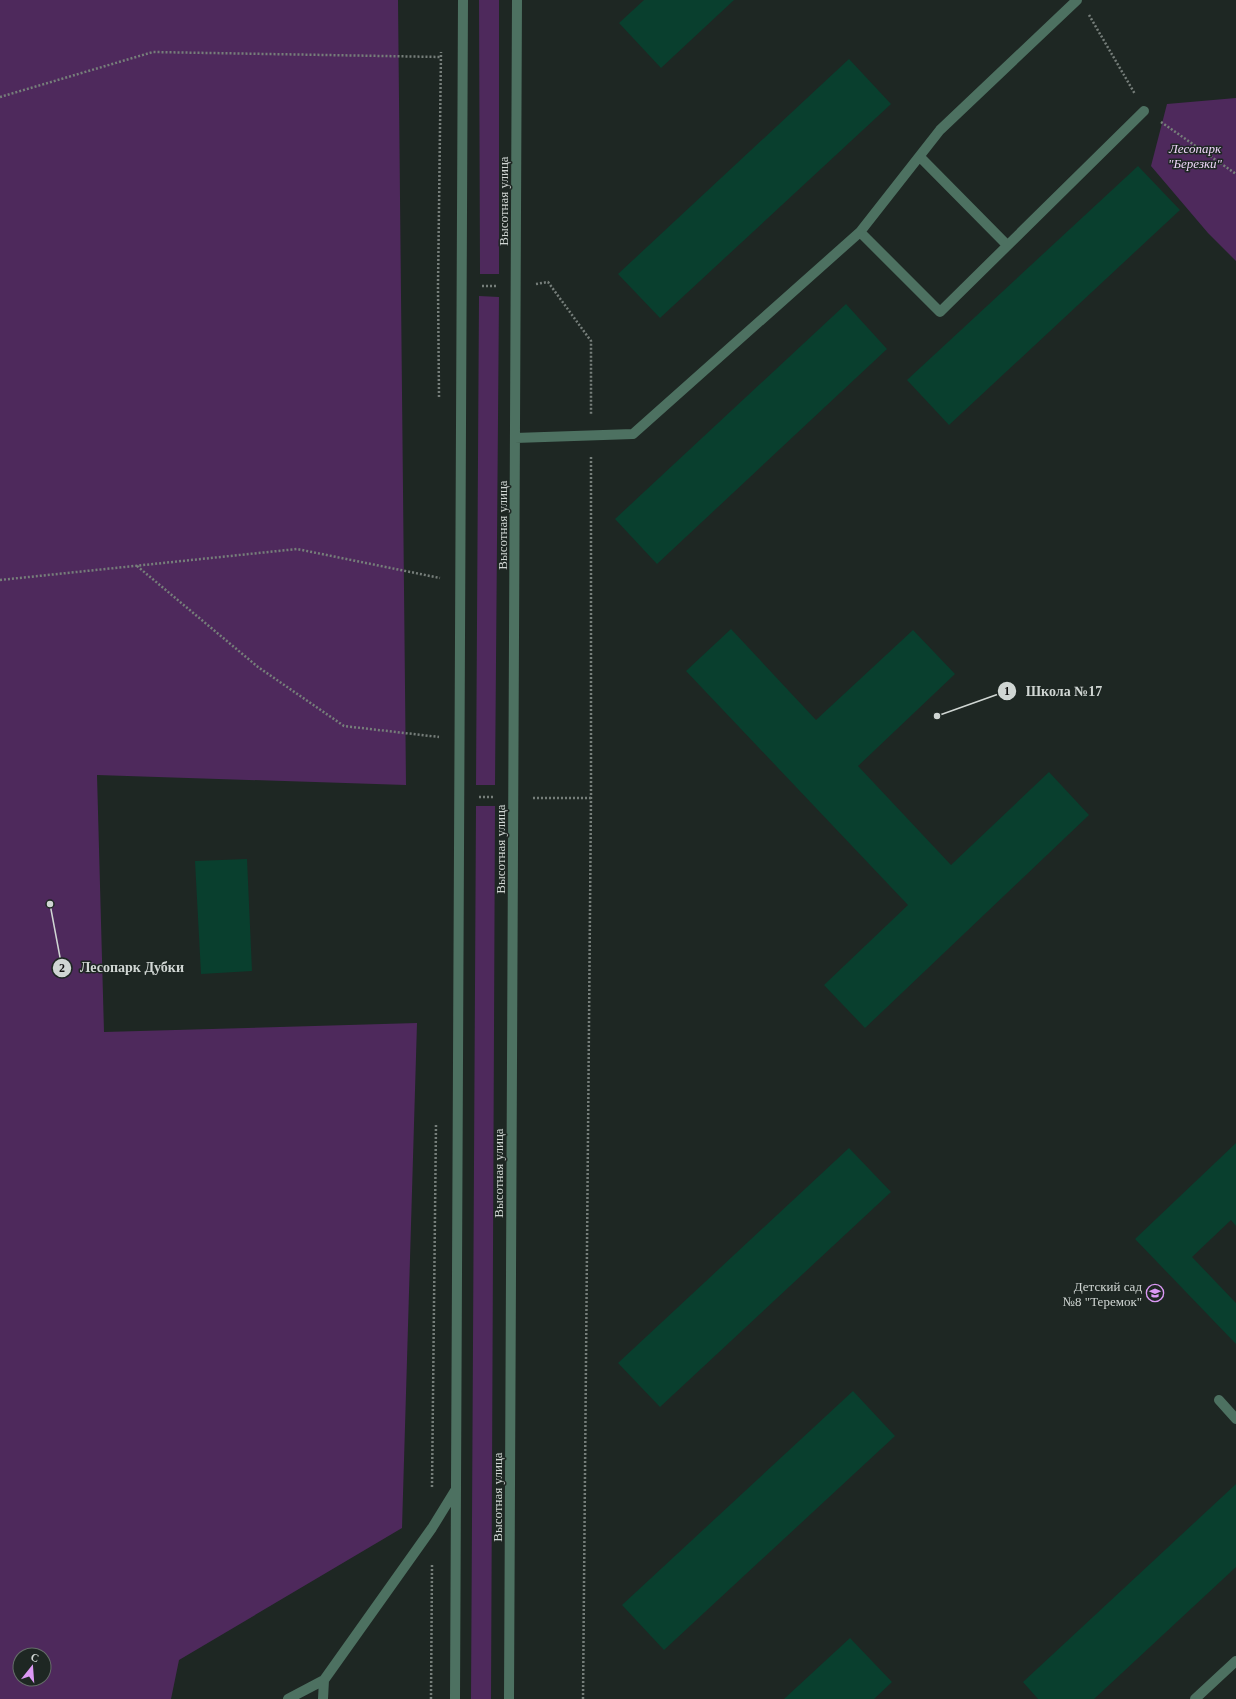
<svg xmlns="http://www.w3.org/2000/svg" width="1236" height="1699" font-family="'Times New Roman',serif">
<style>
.green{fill:#4e295c;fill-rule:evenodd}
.building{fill:#093f2e}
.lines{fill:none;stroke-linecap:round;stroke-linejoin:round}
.path{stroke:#767e7a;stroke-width:2.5;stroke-dasharray:2 2;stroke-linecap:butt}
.minor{stroke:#4d7161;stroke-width:10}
.labels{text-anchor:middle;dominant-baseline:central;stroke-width:3;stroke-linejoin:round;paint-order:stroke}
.park-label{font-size:13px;font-style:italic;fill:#eed4f8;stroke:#1e2723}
.street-label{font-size:13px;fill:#d0d6d3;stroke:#1e2723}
.poi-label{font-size:13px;fill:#d0d6d3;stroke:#1e2723;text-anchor:end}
.leader{fill:none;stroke:#d0d6d3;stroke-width:1.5}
.callout-dot{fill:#d0d6d3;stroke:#1e2723;stroke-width:1.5}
.mark-label{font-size:12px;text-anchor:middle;font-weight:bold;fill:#111}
.callout-label{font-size:14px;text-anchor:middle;font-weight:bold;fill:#d0d6d3;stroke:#1e2723;stroke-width:3;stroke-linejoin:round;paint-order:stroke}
</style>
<rect width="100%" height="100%" fill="#1e2723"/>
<path class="green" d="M0 0H398L406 785 97 775 104 1032 417 1023 402 1528 179 1660 171 1699H0ZM20 1655H44V1679H20Z
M479 0H499V274H480Z
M1236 98V261L1208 233 1151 166 1167 104Z
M479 296 499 297 495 785H476Z
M476 806H495L491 1699H471Z"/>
<path class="building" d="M644 0H734L661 68 619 23Z
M849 59 891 104 660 318 618 274Z
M1138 166 1180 210 949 425 907 380Z
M846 304 887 349 657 564 615 519Z
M731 629 816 720 913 630 955 674 858 766 951 865 1049 772 1089 815 865 1028 824 985 908 905 686 671Z
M247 859 252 971 201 974 195 861Z
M1236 1143V1226L1231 1220 1192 1257 1236 1303V1344L1135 1239Z
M849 1148 891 1192 660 1407 618 1363Z
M853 1391 895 1436 664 1650 622 1605Z
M1236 1484V1567L1094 1699H1038L1023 1682Z
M850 1638 892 1682 874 1699H784Z"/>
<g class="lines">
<path class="path" d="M1089 15 1135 94
M0 97 153 52 441 57
M1161 122 1236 174
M536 284 548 282 591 341V415
M482 286H497
M439 397 438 286 441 52
M137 566 258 667 344 726 439 737
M0 580 297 549 440 578
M479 797H494
M533 798H591
M432 1487 436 1124
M431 1699 432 1564
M583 1699 591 798V456"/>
<path class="minor" d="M920 157 1007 245
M860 232 940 312 1144 111
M515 438 633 434 860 232 940 130 1077 0
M1219 1400 1236 1419
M288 1699 324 1680
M323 1699 324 1680 432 1528 456 1489
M455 1699 463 0
M509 1699 517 0
M1195 1699 1236 1661"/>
</g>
<defs>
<symbol id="school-ring" viewBox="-11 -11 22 22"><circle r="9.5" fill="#1e2723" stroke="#dc99f5" stroke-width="1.5"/><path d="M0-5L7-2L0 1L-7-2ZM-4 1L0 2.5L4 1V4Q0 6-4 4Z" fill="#dc99f5"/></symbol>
</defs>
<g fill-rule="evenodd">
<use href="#school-ring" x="1145" y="1283" width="20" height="20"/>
</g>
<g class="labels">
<g class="park-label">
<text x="1195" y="148">Лесопарк<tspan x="1195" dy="15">"Березки"</tspan></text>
</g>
<g class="street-label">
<text transform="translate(503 201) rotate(-90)">Высотная улица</text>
<text transform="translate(502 525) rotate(-90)">Высотная улица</text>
<text transform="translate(500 849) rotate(-90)">Высотная улица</text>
<text transform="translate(498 1173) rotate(-90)">Высотная улица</text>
<text transform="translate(497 1497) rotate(-90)">Высотная улица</text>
</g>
<g class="poi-label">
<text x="1142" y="1286">Детский сад<tspan x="1142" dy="15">№8 "Теремок"</tspan></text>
</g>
</g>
<path class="leader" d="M937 716L1007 691M50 904L62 968"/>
<g class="callout-dot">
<circle cx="937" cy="716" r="4"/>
<circle cx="50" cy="904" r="4"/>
<circle cx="1007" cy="691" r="10"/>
<circle cx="62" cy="968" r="10"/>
</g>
<g class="mark-label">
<text x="1007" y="695">1</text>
<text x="62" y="972">2</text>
</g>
<g class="callout-label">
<text x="1064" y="696">Школа №17</text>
<text x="132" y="972">Лесопарк Дубки</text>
</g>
<g transform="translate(32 1667) rotate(17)"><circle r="19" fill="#1e2723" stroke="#656d69"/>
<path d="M0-3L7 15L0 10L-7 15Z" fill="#dc99f5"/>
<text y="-6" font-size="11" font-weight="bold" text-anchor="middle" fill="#d0d6d3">С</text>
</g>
</svg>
